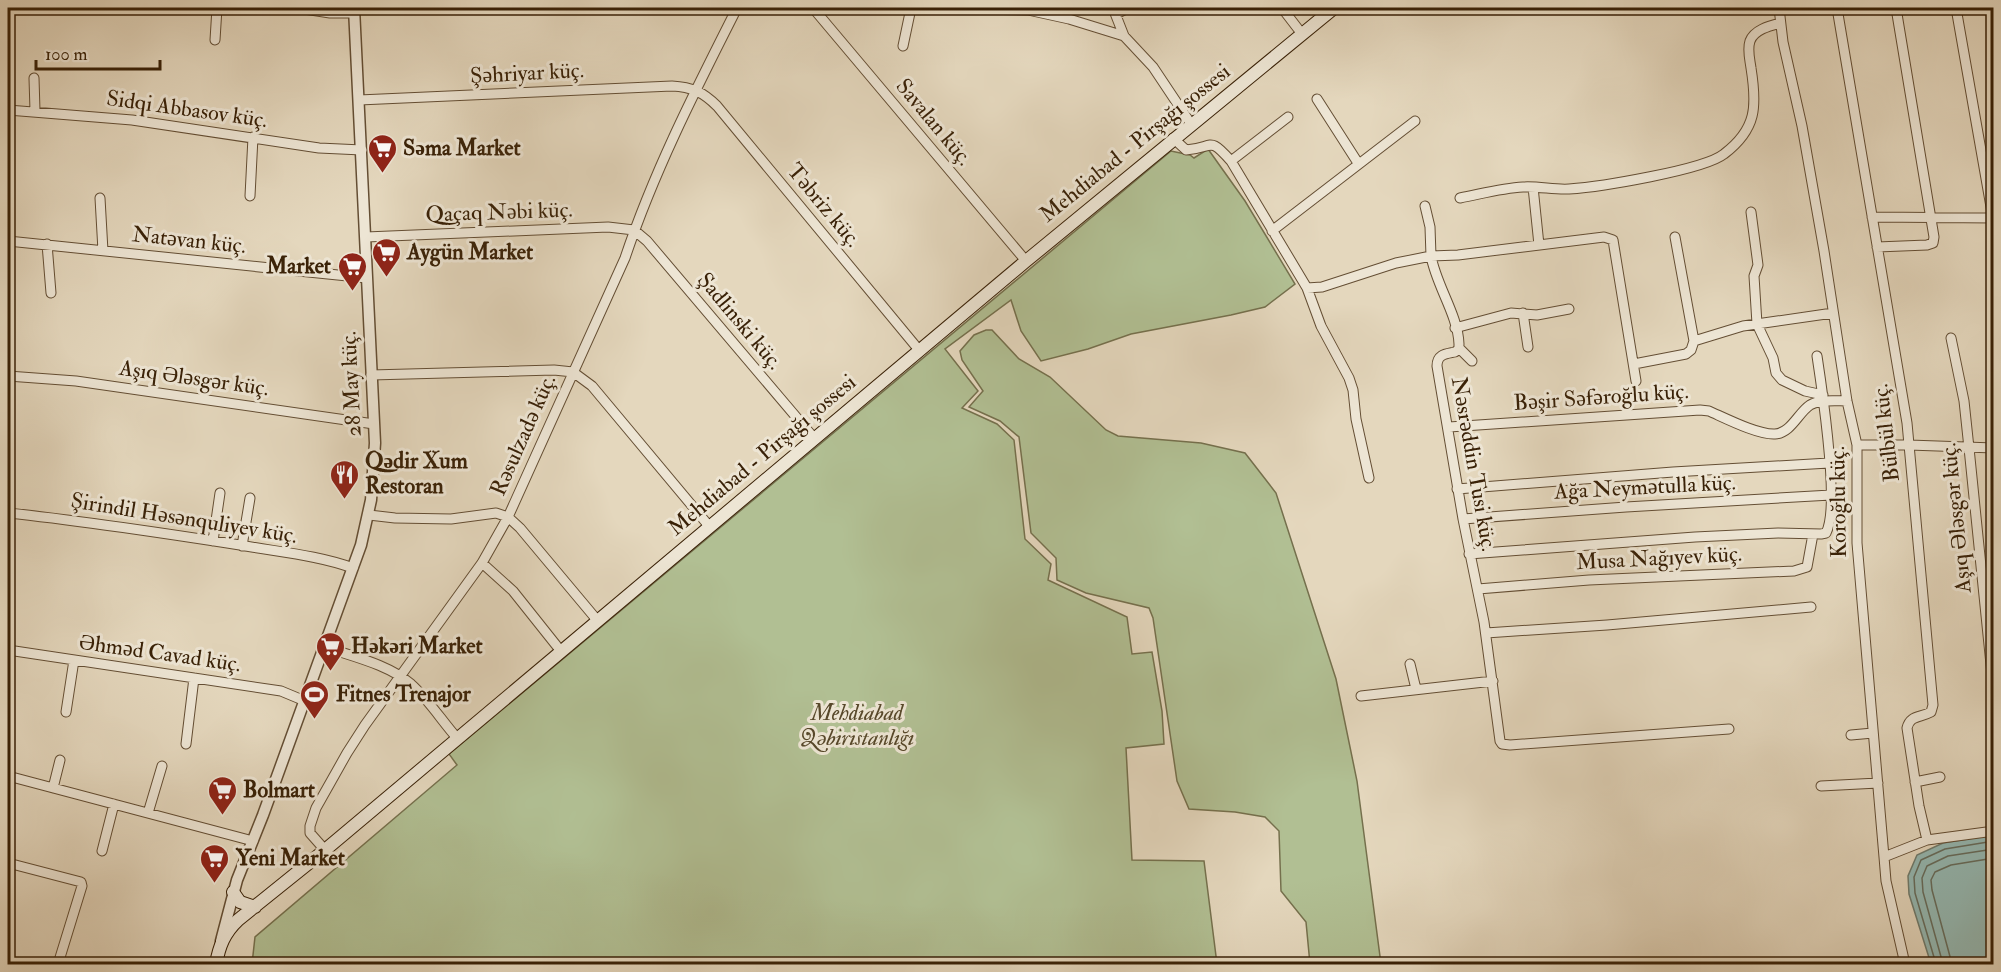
<svg xmlns="http://www.w3.org/2000/svg" width="2001" height="972" font-family="'IM FELL Double Pica',serif">
<style>
.green{fill:#b1bf93;stroke:#75704d;stroke-width:1.5}
.water{fill:#95b9b3;stroke:#707c6e;stroke-width:1.5}
.lines{fill:none;stroke-linecap:round;stroke-linejoin:round}
.shore{stroke:#676d5d;stroke-width:1.5}
.minor-casing{stroke:#644e34;stroke-width:11}
.tertiary-casing{stroke:#644e34;stroke-width:13}
.secondary-casing{stroke:#392107;stroke-width:14}
.minor{stroke:#ede5d4;stroke-width:9}
.tertiary{stroke:#ede5d4;stroke-width:10}
.secondary{stroke:#ede5d4;stroke-width:12}
.labels{text-anchor:middle;dominant-baseline:central;stroke-width:6;stroke-linejoin:round;paint-order:stroke}
.street-label{font-size:22px;fill:#392107;stroke:#ede5d4}
.poi-label{font-size:22px;font-weight:bold;fill:#392107;stroke:#ede5d4;text-anchor:start}
.park-label{font-size:22px;font-style:italic;fill:#57482a;stroke:#ede5d4}
</style>
<rect width="100%" height="100%" fill="#e4d7bd"/>
<filter id="stains"><feTurbulence type="fractalNoise" baseFrequency=".00333" numOctaves="4"/><feColorMatrix values="0 0 0 0 .2 0 0 0 0 .09 0 0 0 0 .02 0 0 0 .5 -.17"/></filter>
<radialGradient id="worn" r=".72"><stop offset=".6" stop-color="#630" stop-opacity="0"/><stop offset="1" stop-color="#630" stop-opacity=".3"/></radialGradient>
<path class="green" d="M1208 149 1245 201 1295 284 1265 307 1231 315 1131 334 1088 349 1041 361 1021 331 1011 300 945 349 978 391 962 408 997 424 1014 440 1025 539 1051 564 1048 580 1127 617 1132 654 1152 652 1162 711 1164 744 1126 748 1132 860 1204 861 1217 964H252L255 937 457 765 449 754 1171 151 1190 155 1194 158Z
M986 330H992L1019 359 1050 377 1106 430 1118 436 1201 443 1245 453 1276 493 1336 679 1357 781 1381 964H1310L1306 922 1281 891 1279 831 1265 817 1235 812 1189 809 1177 781 1153 618 1149 608 1086 593 1057 580 1056 558 1031 533 1019 437 1000 421 969 407 983 391 962 360 960 351 974 335Z"/>
<path class="water" d="M1993 835V964H1931L1909 894 1908 876 1917 855 1943 843Z"/>
<g class="lines">
<path class="shore" d="M1936 964 1915 893 1914 877 1921 860 1945 849 1994 841
M1943 964 1923 892 1922 878 1927 866 1948 856 1994 849
M1952 964 1932 890 1931 880 1935 872 1951 865 1994 858"/>
<defs>
<path id="minor" d="M298 8 330 13H355
M813 8 1026 261
M905 8 1028 10 1069 19 1124 36 1153 67 1191 124
M1113 8 1124 36
M1282 8 1302 34
M1779 8 1783 42 1802 126 1824 251 1847 401 1857 445V543L1884 857 1886 881 1905 964
M1837 8 1907 423 1933 705 1931 712C1920 718 1910 715 1907 728L1919 806 1927 840
M1956 8 1994 224
M1116 14 1128 8
M215 40 217 8
M903 46 911 8
M34 78 35 111
M1317 99 1358 163
M359 100 672 86C692 87 703 92 717 106L919 350
M8 110 132 120 319 148 362 150
M1173 138 1186 150C1214 148 1208 135 1231 161L1307 288 1322 287 1396 263 1431 256C1436 285 1458 315 1459 344 1459 349 1459 349 1455 352 1446 354 1437 354 1437 366L1463 519 1484 622 1500 741 1502 744 1510 745 1729 729
M1231 161 1288 117
M1533 187 1539 245
M250 196 253 137
M100 198 103 251
M1460 198C1481 194 1502 188 1523 187 1539 186 1554 190 1569 189 1599 187 1704 170 1724 154 1757 129 1757 106 1751 68 1750 60 1747 50 1750 41 1754 30 1769 26 1780 23
M1425 206 1430 227 1431 256 1458 255 1604 237 1613 240 1636 381
M1751 212 1758 265 1754 276 1757 324 1773 358 1776 373 1782 380 1805 391 1823 395
M1872 217 1994 218
M1272 231 1415 121
M366 237 608 227 634 230 647 241 814 438
M1675 237 1694 341
M8 241 367 278
M47 244 51 293
M1877 247 1927 245 1933 243 1934 237 1896 8
M1307 288 1321 326 1349 378 1353 390 1356 419 1369 478
M1523 313 1528 347
M1455 328 1511 313 1537 315 1569 309
M1951 338 1964 401 1969 448 1994 694
M1459 348 1472 361
M1634 364 1686 354 1691 350 1694 341 1743 326 1833 313
M371 375 554 370 573 372 592 386 709 526
M8 376 76 381 374 424
M1449 427 1700 410 1709 411C1725 418 1758 435 1775 434 1791 433 1798 413 1810 405 1820 399 1836 401 1847 401
M1857 445H1909L1994 448
M1457 489 1673 472 1829 463
M8 513C85 521 163 533 240 545 278 552 317 555 353 568
M369 515 395 518 451 519 496 513 508 517 520 528 597 620
M1463 519 1626 507 1831 495
M213 541 220 493
M242 546 250 498
M1469 554 1695 537 1778 533 1821 534 1826 533C1840 507 1822 389 1817 356
M482 563 513 591 560 650
M1478 589 1589 580 1794 571 1807 567 1813 534
M1486 633 1607 625 1811 607
M325 647C354 657 387 664 411 684 428 699 442 721 457 738
M8 650 281 691 305 701
M1410 664 1416 689
M1361 696 1493 681
M66 712 74 660
M1851 735 1873 733
M186 744 194 678
M8 776 253 841
M1915 782 1940 777
M1821 786 1878 783
M53 788 60 760
M148 813 162 766
M325 850 310 833V826L316 808 347 753 365 725 482 563 508 517 625 258C654 171 696 89 737 8
M102 851 114 804
M1884 857 1927 840 1994 831
M8 863 81 882 82 886 58 964"/>
<path id="tertiary" d="M221 941 237 880 263 815 361 545 371 500 375 443 354 8"/>
<path id="secondary" d="M233 892 240 902 255 907
M216 964C219 947 224 933 238 920L325 850 1026 261 1334 8"/>
</defs>
<use href="#minor" class="minor-casing"/>
<use href="#tertiary" class="tertiary-casing"/>
<use href="#secondary" class="secondary-casing"/>
<use href="#minor" class="minor"/>
<use href="#tertiary" class="tertiary"/>
<use href="#secondary" class="secondary"/>
</g>
<defs>
<symbol id="supermarket-pin" viewBox="-11 -11 22 30"><path d="M0 17L-7.5 6A9.5 9.5 0 1 1 7.5 6Z" fill="#8f2418" stroke="#ede5d4"/><path d="M-6-5.5h2.5l.6 2H6L4.5 2H-2.5L-4.4-4H-6ZM-1.5 3.2a1.3 1.3 0 1 0 .1 0ZM3 3.2a1.3 1.3 0 1 0 .1 0Z" fill="#fff"/></symbol>
<symbol id="restaurant-pin" viewBox="-11 -11 22 30"><path d="M0 17L-7.5 6A9.5 9.5 0 1 1 7.5 6Z" fill="#8f2418" stroke="#ede5d4"/><path d="M-5-6h1v4h1v-4h1v4h1v-4h1v5L-1.5 .5V6h-2V.5L-5-1ZM5-6V6H3V1.5H1.5Q1.5-4 5-6Z" fill="#fff"/></symbol>
<symbol id="stadium-pin" viewBox="-11 -11 22 30"><path d="M0 17L-7.5 6A9.5 9.5 0 1 1 7.5 6Z" fill="#8f2418" stroke="#ede5d4"/><path d="M0-5a6.5 5 0 1 0 0 10a6.5 5 0 1 0 0-10ZM-3.5-1.8h7v3.6h-7Z" fill="#fff"/></symbol>
</defs>
<g fill-rule="evenodd">
<use href="#supermarket-pin" x="366" y="132" width="33" height="45"/>
<use href="#supermarket-pin" x="370" y="236" width="33" height="45"/>
<use href="#supermarket-pin" x="336" y="250" width="33" height="45"/>
<use href="#restaurant-pin" x="328" y="458" width="33" height="45"/>
<use href="#supermarket-pin" x="314" y="630" width="33" height="45"/>
<use href="#stadium-pin" x="298" y="678" width="33" height="45"/>
<use href="#supermarket-pin" x="206" y="774" width="33" height="45"/>
<use href="#supermarket-pin" x="198" y="842" width="33" height="45"/>
</g>
<g class="labels">
<g class="street-label">
<text transform="translate(527 73) rotate(-3)">Şəhriyar küç.</text>
<text transform="translate(187 109) rotate(8)">Sidqi Abbasov küç.</text>
<text transform="translate(934 122) rotate(50)">Savalan küç.</text>
<text transform="translate(1135 143) rotate(-39)">Mehdiabad - Pirşağı şossesi</text>
<text transform="translate(824 205) rotate(50)">Təbriz küç.</text>
<text transform="translate(499 212) rotate(-2)">Qaçaq Nəbi küç.</text>
<text transform="translate(189 240) rotate(6)">Natəvan küç.</text>
<text transform="translate(740 321) rotate(50)">Şadlinski küç.</text>
<text transform="translate(194 378) rotate(8)">Aşıq Ələsgər küç.</text>
<text transform="translate(351 384) rotate(-93)">28 May küç.</text>
<text transform="translate(1601 397) rotate(-4)">Bəşir Səfəroğlu küç.</text>
<text transform="translate(1886 433) rotate(-97)">Bülbül küç.</text>
<text transform="translate(523 435) rotate(-66)">Rəsulzadə küç.</text>
<text transform="translate(762 455) rotate(-40)">Mehdiabad - Pirşağı şossesi</text>
<text transform="translate(1474 464) rotate(80)">Nəsrəddin Tusi küç.</text>
<text transform="translate(1645 487) rotate(-3)">Ağa Neymətulla küç.</text>
<text transform="translate(1838 502) rotate(-91)">Koroğlu küç.</text>
<text transform="translate(184 518) rotate(9)">Şirindil Həsənquliyev küç.</text>
<text transform="translate(1956 518) rotate(-96)">Aşıq Ələsgər küç.</text>
<text transform="translate(1659 558) rotate(-3)">Musa Nağıyev küç.</text>
<text transform="translate(160 653) rotate(8)">Əhməd Cavad küç.</text>
</g>
<g class="poi-label">
<text x="403" y="148">Səma Market</text>
<text x="407" y="252">Aygün Market</text>
<text x="331" y="266" text-anchor="end">Market</text>
<text x="365" y="461">Qədir Xum<tspan x="365" dy="25">Restoran</tspan></text>
<text x="351" y="646">Həkəri Market</text>
<text x="336" y="694">Fitnes Trenajor</text>
<text x="243" y="790">Bolmart</text>
<text x="236" y="858">Yeni Market</text>
</g>
<g class="park-label">
<text x="857" y="713">Mehdiabad<tspan x="857" dy="25">Qəbiristanlığı</tspan></text>
</g>
</g>
<rect width="2001" height="972" fill="none" stroke="#e4d7bd" stroke-width="30"/>
<rect x="9" y="9" width="1983" height="954" fill="none" stroke="#392107" stroke-width="3"/>
<rect x="15" y="15" width="1971" height="942" fill="none" stroke="#392107" stroke-width="1.5"/>
<path d="M36 60v9h124v-9" fill="none" stroke="#392107" stroke-width="3"/>
<text x="45" y="60" font-size="18" fill="#392107" stroke="#ede5d4" stroke-width="4.5" paint-order="stroke">100 m</text>
<rect width="100%" height="100%" filter="url(#stains)"/>
<rect width="100%" height="100%" fill="url(#worn)"/>
</svg>
